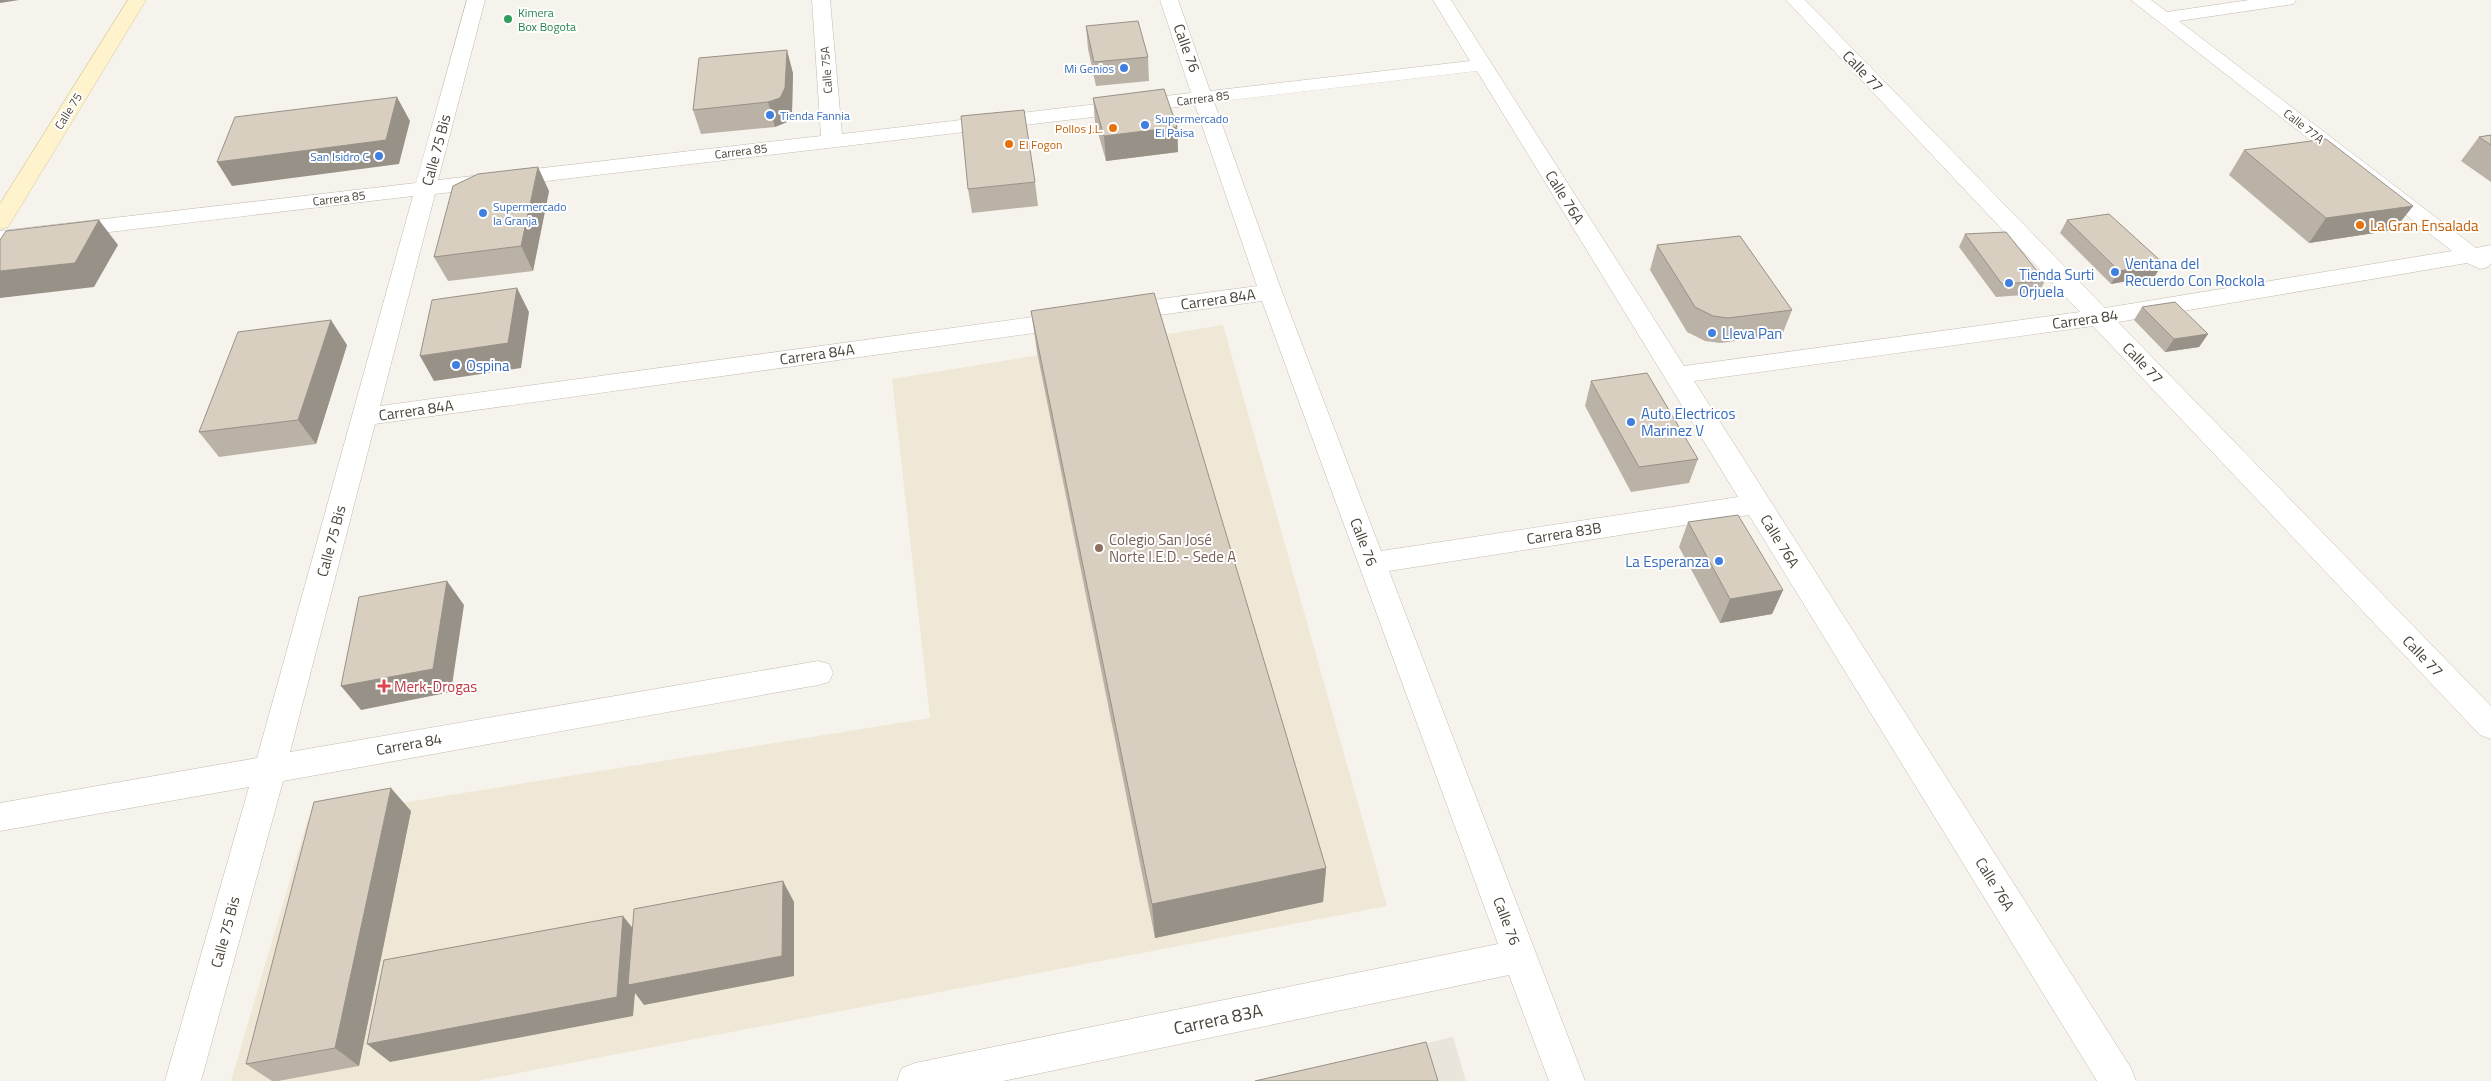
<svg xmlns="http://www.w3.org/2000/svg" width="2491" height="1081" font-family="'Titillium Web',sans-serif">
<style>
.residential{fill:#eae5da}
.education{fill:#efe8d6}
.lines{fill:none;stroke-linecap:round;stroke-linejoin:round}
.street-casing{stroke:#c2bbae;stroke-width:1}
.secondary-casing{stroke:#d6c79b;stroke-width:1}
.street{fill:#fff;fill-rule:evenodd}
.secondary{fill:#fff3cd;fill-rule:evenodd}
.wall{fill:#bab2a6}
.shaded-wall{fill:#979187}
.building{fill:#d8cfc1;stroke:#979187}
.leisure-dot{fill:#2e9e5b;stroke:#fff;stroke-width:2}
.shop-dot{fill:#3f7fe0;stroke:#fff;stroke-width:2}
.food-dot{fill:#e8710a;stroke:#fff;stroke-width:2}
.education-dot{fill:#8d6e63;stroke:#fff;stroke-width:2}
.health-dot{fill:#e0444e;stroke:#fff;stroke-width:2}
.labels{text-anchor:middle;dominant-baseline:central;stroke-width:4;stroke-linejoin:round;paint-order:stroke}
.far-leisure-label{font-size:12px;fill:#27864d;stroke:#fff;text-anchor:start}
.far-shop-label{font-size:12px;fill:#366cbe;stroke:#fff;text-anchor:start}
.far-street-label{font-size:12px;fill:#4b4439;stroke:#fff}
.far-food-label{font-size:12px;fill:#c56008;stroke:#fff;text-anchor:end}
.street-label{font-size:15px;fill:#4b4439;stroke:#fff}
.food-label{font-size:15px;fill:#c56008;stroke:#fff;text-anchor:start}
.shop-label{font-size:15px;fill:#366cbe;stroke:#fff;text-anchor:start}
.education-label{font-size:15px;fill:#785e54;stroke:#fff;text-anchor:start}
.health-label{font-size:15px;fill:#be3a42;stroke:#fff;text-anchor:start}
.near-street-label{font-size:18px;fill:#4b4439;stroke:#fff}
</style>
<rect width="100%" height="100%" fill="#f6f3ec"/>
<path class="residential" d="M1453 1037 1466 1081H1267Z"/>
<path class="education" d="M1223 325 1387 906 477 1081H231L308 818 930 718 892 379Z"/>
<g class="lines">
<defs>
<path id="street" d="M467 0H485L438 180 821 136 812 0H830L842 134 1191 93 1160 0H1178L1210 91 1470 61 1433 0H1451L1684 366 2080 312 1786 0H1805L2105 308 2452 251 2131 0H2151L2167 12 2249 0H2296L2293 4 2287 5 2179 21 2476 248 2491 245V263L2488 267 2480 269 2467 263 2118 322 2491 706V739L2480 735 2093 326 1694 381 2131 1068 2136 1081H2097L1749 515 1389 571 1585 1081H1549L1509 975 1003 1081H897L902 1068 915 1063 1498 944 1262 301 1123 320 1115 317 1111 312 1115 307 1123 304 1257 286 1195 105 435 194 380 406 1070 312 1078 315 1082 320 1078 325 1070 328 375 424 290 752 818 661 829 664 833 673 829 682 818 685 283 781 201 1081H165L249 787 0 831V803L257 758 413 196 0 245V231L416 183ZM1477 71 1738 497 1381 551 1282 292 1214 102Z"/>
<path id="secondary" d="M128 0H146L11 222 8 227 0 229V204Z"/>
</defs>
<use href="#street" class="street-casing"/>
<use href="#secondary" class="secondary-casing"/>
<use href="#street" class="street"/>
<use href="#secondary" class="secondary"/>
</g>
<path class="wall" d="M1086 26 1148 57 1149 81 1096 86 1088 49Z
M793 73 792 112 787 122 775 127 701 134 693 110Z
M1093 98 1177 127 1178 152 1106 161 1095 122Z
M2491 135V182L2461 161 2479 137Z
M2244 150 2413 206 2394 230 2309 243 2229 175Z
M1035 182 1038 206 972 213 968 189Z
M549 191 533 271 448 281 434 257Z
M2067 220 2155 276 2111 284 2060 233Z
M1965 234 2045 281 2038 294 1996 297 1959 247Z
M1657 245 1792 310 1782 335 1720 343 1705 341 1687 332 1650 270Z
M2142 307 2208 334 2199 347 2165 352 2134 320Z
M1031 311 1326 868 1323 902 1155 938 1037 352Z
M347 345 316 444 219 457 199 432Z
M1591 381 1698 459 1689 483 1631 492 1585 406Z
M1688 522 1783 590 1772 614 1720 623 1679 547Z
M411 811 359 1066 278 1081H272L246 1064Z"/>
<path class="shaded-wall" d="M0 0H19L0 3Z
M787 50 793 73 792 112 787 122 775 127 768 102Z
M397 97 410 121 399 164 232 186 217 162Z
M1177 127 1178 152 1106 161 1104 136Z
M538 167 549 191 533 271 521 246Z
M2413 206 2394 230 2309 243 2326 218Z
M99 220 118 245 94 287 0 298V271Z
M2163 263 2155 276 2111 284 2119 271Z
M517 288 529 312 521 368 434 381 420 356Z
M331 320 347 345 316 444 298 420Z
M2208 334 2199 347 2165 352 2174 339Z
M447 581 464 605 451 692 361 710 341 686Z
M1783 590 1772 614 1720 623 1730 599Z
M391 788 411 811 359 1066 335 1048Z
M1326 868 1323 902 1155 938 1152 904Z
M783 881 794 902V976L644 1005 635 993 633 1016 390 1062 367 1044 623 916 639 936Z"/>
<path class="building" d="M1138 21 1148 57 1094 62 1086 26Z
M787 50 785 88 780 98 768 102 693 110 699 58Z
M1164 89 1177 127 1104 136 1093 98Z
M397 97 386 140 217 162 235 117Z
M1024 110 1035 182 968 189 961 116Z
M2491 135V145L2479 137Z
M2326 139 2413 206 2326 218 2244 150Z
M538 167 521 246 434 257 453 186 478 174Z
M2109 214 2163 263 2119 271 2067 220Z
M99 220 75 263 0 271V240L6 231Z
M2006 232 2045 281 2002 284 1965 234Z
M1740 236 1792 310 1728 318 1713 316 1695 307 1657 245Z
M517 288 508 343 420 356 432 300Z
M1154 293 1326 868 1152 904 1031 311Z
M2175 302 2208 334 2174 339 2142 307Z
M331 320 298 420 199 432 238 332Z
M1647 373 1698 459 1639 467 1591 381Z
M1738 515 1783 590 1730 599 1688 522Z
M447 581 433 669 341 686 359 597Z
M391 788 335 1048 246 1064 314 802Z
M783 881 782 956 628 985 634 909Z
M623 916 617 997 367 1044 384 960Z
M1426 1042 1438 1081H1255Z"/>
<circle class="leisure-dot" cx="508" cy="19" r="5"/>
<g class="shop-dot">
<circle cx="1124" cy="68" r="5"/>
<circle cx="770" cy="115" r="5"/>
<circle cx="1145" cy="125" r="5"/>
<circle cx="379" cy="156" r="5"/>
<circle cx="483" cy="213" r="5"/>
<circle cx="2115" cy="272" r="5"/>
<circle cx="2009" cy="283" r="5"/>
<circle cx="1712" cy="333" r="5"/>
<circle cx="456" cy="365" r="5"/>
<circle cx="1631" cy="422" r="5"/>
<circle cx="1719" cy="561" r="5"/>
</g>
<g class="food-dot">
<circle cx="1113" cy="128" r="5"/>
<circle cx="1009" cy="144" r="5"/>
<circle cx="2360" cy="225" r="5"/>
</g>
<circle class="education-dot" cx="1099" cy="548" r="5"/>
<path class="health-dot" d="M381.5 678.5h5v5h5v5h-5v5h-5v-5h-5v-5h5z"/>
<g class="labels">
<g class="far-leisure-label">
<text x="518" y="12">Kimera<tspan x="518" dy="14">Box Bogota</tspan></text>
</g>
<g class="far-shop-label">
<text x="1114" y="68" text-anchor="end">Mi Genios</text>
<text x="780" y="115">Tienda Fannia</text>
<text x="1155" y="118">Supermercado<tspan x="1155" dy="14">El Paisa</tspan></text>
<text x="369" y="156" text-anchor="end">San Isidro C</text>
<text x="493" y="206">Supermercado<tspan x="493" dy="14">la Granja</tspan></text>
</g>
<g class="far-street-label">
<text transform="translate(826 70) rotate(-94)">Calle 75A</text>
<text transform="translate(1203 98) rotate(-7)">Carrera 85</text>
<text transform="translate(68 111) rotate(-58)">Calle 75</text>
<text transform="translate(2304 126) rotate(38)">Calle 77A</text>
<text transform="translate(741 151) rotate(-7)">Carrera 85</text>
<text transform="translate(339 198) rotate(-7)">Carrera 85</text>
</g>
<g class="far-food-label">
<text x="1103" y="128">Pollos J.L.</text>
<text x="1019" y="144" text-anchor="start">El Fogon</text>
</g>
<g class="street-label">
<text transform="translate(1187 48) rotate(70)">Calle 76</text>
<text transform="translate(1863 71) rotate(46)">Calle 77</text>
<text transform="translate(436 150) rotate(-75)">Calle 75 Bis</text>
<text transform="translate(1565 197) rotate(58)">Calle 76A</text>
<text transform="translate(1218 299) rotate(-8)">Carrera 84A</text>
<text transform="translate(2085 319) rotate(-8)">Carrera 84</text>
<text transform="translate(817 354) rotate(-8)">Carrera 84A</text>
<text transform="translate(2143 363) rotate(46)">Calle 77</text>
<text transform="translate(416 410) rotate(-8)">Carrera 84A</text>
<text transform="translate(1564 533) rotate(-9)">Carrera 83B</text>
<text transform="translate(331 541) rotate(-75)">Calle 75 Bis</text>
<text transform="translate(1780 541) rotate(58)">Calle 76A</text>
<text transform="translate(1364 542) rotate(69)">Calle 76</text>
<text transform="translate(2423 656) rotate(46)">Calle 77</text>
<text transform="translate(409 744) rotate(-10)">Carrera 84</text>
<text transform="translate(1995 884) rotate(58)">Calle 76A</text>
<text transform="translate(1507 921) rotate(69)">Calle 76</text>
<text transform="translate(225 932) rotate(-75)">Calle 75 Bis</text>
</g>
<g class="food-label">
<text x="2370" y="225">La Gran Ensalada</text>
</g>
<g class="shop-label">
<text x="2125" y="263">Ventana del<tspan x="2125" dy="17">Recuerdo Con Rockola</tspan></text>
<text x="2019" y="274">Tienda Surti<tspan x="2019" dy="17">Orjuela</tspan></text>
<text x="1722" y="333">Lleva Pan</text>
<text x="466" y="365">Ospina</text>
<text x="1641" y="413">Auto Electricos<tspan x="1641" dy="17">Marinez V</tspan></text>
<text x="1709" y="561" text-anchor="end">La Esperanza</text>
</g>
<g class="education-label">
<text x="1109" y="539">Colegio San José<tspan x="1109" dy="17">Norte I.E.D. - Sede A</tspan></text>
</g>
<g class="health-label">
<text x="394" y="686">Merk-Drogas</text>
</g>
<g class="near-street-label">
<text transform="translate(1218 1019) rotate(-12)">Carrera 83A</text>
</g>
</g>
</svg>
